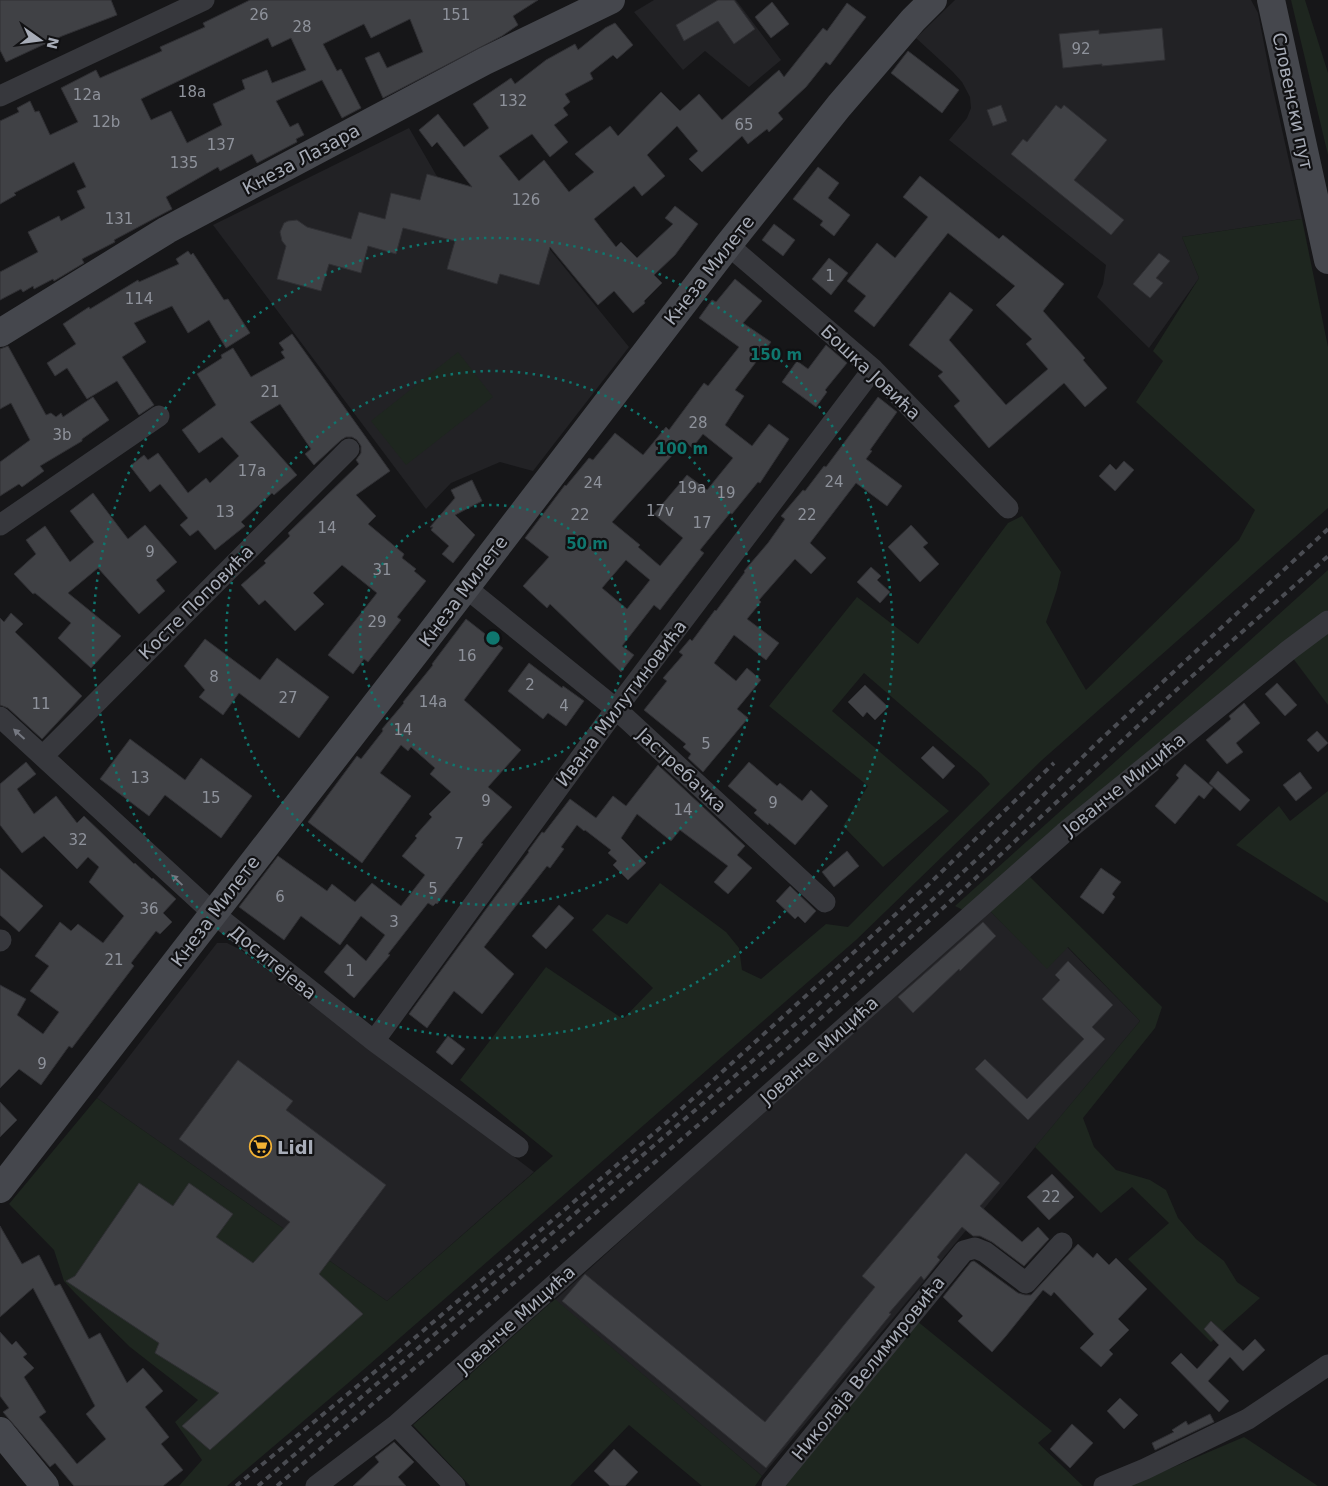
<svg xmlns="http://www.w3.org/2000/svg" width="1328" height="1486" font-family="'DejaVu Sans',sans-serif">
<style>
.built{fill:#222225}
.green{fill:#1e261f}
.building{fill:#404145;stroke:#303034;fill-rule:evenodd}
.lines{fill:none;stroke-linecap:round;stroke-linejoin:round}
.street{stroke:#37383d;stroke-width:21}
.secondary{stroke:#45474d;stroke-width:28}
.rail{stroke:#4a4c52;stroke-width:4;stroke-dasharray:6 5;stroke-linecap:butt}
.oneway{fill:#757881}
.ring{fill:none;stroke:#0f766e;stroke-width:2.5;stroke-dasharray:2.5 5}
.labels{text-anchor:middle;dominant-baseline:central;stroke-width:4.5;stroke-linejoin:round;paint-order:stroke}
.number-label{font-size:15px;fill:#8e929b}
.street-label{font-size:18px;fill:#a8adb8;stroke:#111113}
.poi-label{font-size:18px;font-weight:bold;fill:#a8adb8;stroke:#111113;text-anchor:start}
.centre{fill:#0f766e;stroke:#111113;stroke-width:2.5}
.ring-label{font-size:15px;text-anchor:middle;font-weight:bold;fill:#0f766e;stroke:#111113;stroke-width:4.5;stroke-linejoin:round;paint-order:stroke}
</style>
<rect width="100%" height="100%" fill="#161618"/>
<path class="built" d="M654 0H736L781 60 749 87 705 51 683 70 634 12Z
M955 0H1251L1258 13 1272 85 1302 219 1182 237 1199 278 1149 348 1097 297 1103 284 1106 265 949 140 967 118 971 108 970 97 962 82 952 71 916 38Z
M409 128 442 185 522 215 629 347 533 471 500 462 451 483 426 509 213 225Z
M988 909 1047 968 1067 947 1140 1021 762 1476 555 1300Z
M217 943H227L241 950 534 1172 387 1301 97 1098Z"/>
<path class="green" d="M1291 0H1305L1328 73V155Z
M1302 219 1328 347V508L1042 760 856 940 347 1384 227 1486H179L202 1460 175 1422 198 1400 130 1347 75 1293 64 1281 54 1250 9 1204 97 1098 387 1301 553 1156 460 1080 546 967 623 1019 653 988 592 930 607 914 627 924 660 883 726 932 739 948 742 970 761 979 826 924 848 927 990 784 981 774 864 673 832 711 949 811 883 867 843 826 868 786 769 706 857 597 918 644 1008 523 1022 516 1061 572 1057 589 1046 622 1086 690 1239 540 1255 510 1136 402 1163 361 1153 351 1199 278 1182 237Z
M458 352 493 397 406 465 371 421Z
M1328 570V610L1182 726 963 910 955 906Z
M1328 632V705L1292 657Z
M1328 791V903L1236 845 1279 806 1290 821Z
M1030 877 1162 1007 1155 1028 1083 1118 1094 1147 1116 1170 1150 1180 1166 1190 1178 1218 1196 1239 1224 1261 1237 1282 1260 1298 1211 1342 1128 1259 1169 1223 1132 1187 1101 1213 1035 1147 1140 1021 1068 947 1047 969 988 909Z
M555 1299 762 1476 755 1486H702L629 1425 570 1486H470L413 1425Z
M917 1321 1052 1431 1038 1443 1083 1486H781Z
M1244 1437 1318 1486H1129Z"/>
<path class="building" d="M0 0H111L117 15 62 36 6 62 0 50Z
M250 0H538L513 16 518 25 502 36 383 98 365 58 379 52 387 68 423 52 410 19 371 38 364 24 323 44 337 71 341 69 361 108 342 118 322 80 276 101 290 127 298 123 304 135 296 139 297 142 257 163 252 154 220 171 218 167 166 197 172 209 114 240 115 242 82 259 84 263 54 281 53 279 34 289 33 286 23 292 21 289 0 300V272L38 252 28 232 59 216 61 221 85 208 77 191 86 187 74 162 14 193 16 195 0 204V121L19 112 17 108 30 101 35 112 39 111 50 135 78 122 61 88 96 70 100 78 162 51 160 47 205 27 203 23ZM268 38 272 47 291 38 306 70 272 83 267 70 242 80 245 89 213 104 222 125 187 143 171 111 151 120 141 99Z
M718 0H734L755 29 734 44 718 21 684 41 676 25Z
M772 2 789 24 771 38 755 17Z
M847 3 866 17 830 65 826 62 806 87 778 113 783 119 769 132 767 129 748 144 742 136 702 172 689 159 698 151 677 126 647 155 665 176 642 196 634 186 594 219 616 247 621 242 637 258 673 224 665 218 675 206 698 224 675 255 654 275 662 283 644 301 645 303 633 313 614 291 598 305 550 247 539 285 500 274 497 284 447 269 455 241 403 228 396 254 368 246 361 273 329 264 321 291 277 279 286 246 282 241 280 232 284 223 288 221 297 220 307 227 351 239 359 212 385 219 391 193 420 200 427 174 472 187 437 142 432 147 419 130 438 114 464 147 489 128 473 104 511 78 515 84 546 60 575 44 578 50 605 28 615 23 633 45 617 59 613 55 590 73 593 79 565 94 570 102 563 108 568 115 554 125 568 142 550 157 532 134 499 156 519 181 544 160 569 192 594 172 575 154 610 126 618 136 661 92 680 111 699 94 722 120 779 70 784 77 823 28 827 31Z
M1162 28 1165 60 1102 66V64L1063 68 1059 34 1099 30V34Z
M908 51 959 90 942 113 891 73Z
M1001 105 1007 121 993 126 987 110Z
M1056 105 1061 109 1064 105 1107 140 1074 180 1124 220 1111 235 1011 154 1023 139 1027 142Z
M818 167 839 183 828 198 850 215 834 236 820 225 823 221 793 199Z
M920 176 999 239 1003 235 1064 284 1043 311 1085 358 1083 360 1107 388 1085 407 1064 383 989 448 954 406 960 401 938 376 943 372 909 345 950 292 973 310 949 340 1006 405 1048 369 1026 344 1032 339 996 305 1015 286 948 233 874 327 854 311 866 296 847 281 877 243 895 258 928 217 903 197Z
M774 224 795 240 783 256 762 240Z
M188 251 191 255 193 253 224 300 228 299 250 333 226 348 209 320 188 333 172 306 134 323 146 342 122 357 154 405 139 415 117 381 87 399 67 368 55 376 47 363 76 344 63 324 89 307 90 309 138 280 139 282 179 264 176 259Z
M1159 253 1170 261 1156 278 1163 283 1150 298 1133 284Z
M829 258 848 273 831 295 812 279Z
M735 279 762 301 743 323 771 342 735 390 744 396 725 425 752 446 769 424 789 439 760 483 758 482 732 514 730 513 700 550 704 553 660 610 654 605 622 646 634 655 621 672 550 604 547 608 523 586 549 557 525 538 565 485 566 486 589 458 593 460 615 433 643 455 666 427 669 430 704 383 708 386 739 347 699 318 712 300 716 302ZM703 434 733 458 707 490 687 475 654 514 683 538 660 566 638 547 640 545 612 522 685 441 692 448ZM626 560 650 580 627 609 602 588Z
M292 334 390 471 356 495 376 516 368 524 404 554 402 558 416 569 414 571 426 581 397 617 401 620 368 662 364 659 353 674 328 655 377 593 342 565 313 593 324 604 295 631 265 600 259 605 241 585 266 563 264 561 290 536 288 533 359 464 356 460 361 453V446L357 440 352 437H346L341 440 314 465 305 454 311 449 280 404 250 422 297 475 274 495 272 493 241 522 245 526 215 550 198 530 190 536 180 525 188 518 160 484 150 492 130 466 144 455 148 460 158 453 188 493 206 478 210 483 239 456 222 437 199 453 182 430 216 405 197 374 222 358 221 355 233 348 251 377 285 358 281 352 284 350 279 343Z
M826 345 847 363 825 390 827 392 816 407 782 382 797 361 808 369Z
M8 346 46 415 51 413 56 417 61 413 63 417 93 397 109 420 82 439V441L40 466 44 471 22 487 19 484 0 496V462L30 440 11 403 0 409V349Z
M878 397 897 412 870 450 872 451 866 459 902 486 887 506 856 483 810 543 826 558 811 574 795 559 759 600 761 602 747 619 779 643 766 660 734 635 714 663 736 681 747 668 761 680 737 709 748 718 703 772 688 758 691 754 683 747 686 744 644 710 667 681 663 678 683 655 679 652 690 639 692 641 715 610 716 611 745 572 744 571 768 543 785 519 781 516 803 490 805 491 824 466 826 467Z
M1124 461 1134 470 1115 491 1099 476 1110 464 1116 470Z
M472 480 482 501 455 515 475 535 453 563 442 554 449 546 431 530 433 527H430L455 498 451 490Z
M93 493 128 539 145 525 177 562 156 580 165 591 139 614 98 568 68 593 121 636 91 668 58 638 71 623 35 593 33 594 14 574 36 554 26 540 45 526 70 562 94 542 70 511Z
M911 525 928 543 923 547 939 564 920 582 888 547Z
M871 567 881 576 877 580 890 592 880 603 857 582Z
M11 613 23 624 15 632 82 696 42 739 8 708 0 705V618L4 622Z
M466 619 503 648 464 700 521 750 488 787 512 807 481 843 483 844 437 904 436 903 433 906 428 903 388 954 390 955 354 998 324 972 347 944 366 961 385 935 361 916 340 945 301 916 284 940 239 907 278 856 327 891 332 884 355 902 372 883 401 906 425 875 402 856 417 838 415 836 432 817 429 814 451 792 430 774 435 768 411 747 408 751 401 745 380 773 411 796 362 863 308 822 357 756 361 759 383 731 382 729 404 703 403 702 433 665 432 664Z
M205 639 260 680 277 658 329 697 299 738 239 693 223 715 199 697 205 690 184 666Z
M529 663 562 688 563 686 584 701 566 726 548 713 543 719 508 691Z
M1277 683 1297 705 1285 716 1265 694Z
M865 685 888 707 875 720 867 712 863 717 848 702Z
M1244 703 1260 723 1236 743 1243 752 1227 764 1206 740 1231 719 1229 716Z
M1317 731 1328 743 1318 752 1307 740Z
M130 739 185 780 201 758 252 796 221 838 165 795 149 816 100 779Z
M933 746 955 766 943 779 921 758Z
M26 762 36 774 17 789 34 814 56 796 77 823 84 816 134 864 135 863 152 879 153 878 176 899 163 913 172 922 160 934 156 931 131 963 134 966 72 1048 69 1046 41 1085 19 1069 0 1088V985L26 999 17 1015 43 1034 59 1012 30 991 49 966 35 956 60 922 71 931 78 924 103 943 124 916 89 882 99 867 88 857 77 869 44 836 22 853 0 825V784Z
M749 762 777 786 780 783 802 801 811 790 828 806 795 845 769 823 768 825 754 813 757 810 728 786Z
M1185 764 1213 788 1204 799 1199 795 1175 824 1155 806 1179 778 1176 775Z
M658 765 745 846 737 855 752 868 728 894 714 882 728 866 680 830 671 841 637 814 621 838 646 863 628 880 613 865 617 861 608 853 611 850 585 830 584 831 577 825 561 847 564 849 550 868 547 866 484 947 514 974 482 1014 454 991 427 1028 409 1014 495 897 529 852 528 851 542 832 544 833 570 799 596 818 613 796 626 806Z
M1218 771 1250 800 1240 811 1209 783Z
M1300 772 1312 788 1296 801 1283 785Z
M847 851 859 866 834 887 822 872Z
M0 868 43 906 19 932 0 915Z
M1101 868 1121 882 1112 894 1115 897 1103 914 1080 897Z
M790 886 816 911 805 923 798 916 795 919 776 901Z
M559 905 574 918 546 949 532 936Z
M983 922 996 936 960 971 959 969 913 1013 898 997Z
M1068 961 1113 1005 1092 1027 1105 1039 1028 1120 975 1069 985 1059 1027 1099 1084 1039 1042 999 1060 980 1055 975Z
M448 1036 465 1049 452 1065 436 1052Z
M238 1060 293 1101 286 1110 386 1185 319 1274 363 1314 210 1450 182 1426 219 1393 155 1353 159 1343 66 1281 75 1276 139 1183 173 1206 189 1183 233 1214 216 1237 253 1263 290 1222 179 1139Z
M0 1102 17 1120 0 1137Z
M966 1153 1000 1183 980 1206 1022 1242 1038 1227 1049 1239 1024 1266 992 1242 980 1236H973L962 1227 937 1257 940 1260 924 1280 921 1276 889 1313 891 1314 766 1468 562 1301 585 1274 765 1422 875 1287 862 1276Z
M1052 1174 1074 1197 1049 1220 1027 1197Z
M0 1226 22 1264 39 1255 55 1286 60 1284 89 1339 100 1333 127 1383 143 1368 163 1391 145 1407 169 1437 161 1444 183 1470 163 1486H74L55 1463 50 1467 3 1412 9 1408 0 1396V1332L12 1345 16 1341 27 1354 23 1357 34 1368 24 1377 46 1412 39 1417 77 1464 106 1439 86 1414 95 1406 33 1288 0 1317Z
M1078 1244 1093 1258 1097 1253 1109 1265 1116 1258 1147 1289 1118 1319 1129 1330 1109 1350 1113 1354 1101 1367 1080 1348 1094 1334 1054 1292 1051 1296 1043 1290 1006 1336 992 1352 958 1321 963 1316 943 1297 971 1262 974 1261 1018 1293 1025 1295H1031Z
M1211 1321 1243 1351 1255 1339 1265 1350 1243 1371 1230 1357 1208 1381 1229 1401 1219 1412 1171 1363 1181 1353 1197 1369 1219 1345 1204 1329Z
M1120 1398 1138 1415 1124 1429 1107 1411Z
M1210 1414 1214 1422 1155 1450 1152 1443 1174 1432 1172 1430 1186 1421 1188 1425Z
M1072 1424 1093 1443 1070 1468 1050 1449Z
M394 1442 414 1462 398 1477 406 1486H353L379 1462 375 1457Z
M614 1449 638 1472 625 1486H610L594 1471Z"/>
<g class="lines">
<path class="street" d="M0 96 204 0
M728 245 873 369 1008 508
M0 525 159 416
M465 587 616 709 825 902
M0 717 213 913 374 1041 518 1147
M43 756 349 449
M0 941 1 940
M374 1041 616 709 873 369
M396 1425 455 1486
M316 1486 396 1425 1064 833 1289 650 1328 621
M772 1486 964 1251 975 1248 985 1252 1026 1283 1062 1243
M1104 1486 1145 1469 1248 1419 1328 1365"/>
<path class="secondary" d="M1271 0 1328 260
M0 333 167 230 485 61 611 0
M0 1189 427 638 728 245 839 106 913 20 933 0
M0 1431 45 1486"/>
<path class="rail" d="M236 1486 383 1365 667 1122 929 884 1054 763
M258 1486 814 1008 987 850 1100 740 1328 529
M277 1486 788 1048 965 888 1173 693 1328 556"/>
</g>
<defs><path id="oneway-solid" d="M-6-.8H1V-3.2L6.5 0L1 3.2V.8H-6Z" transform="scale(1.25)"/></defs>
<g class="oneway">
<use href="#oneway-solid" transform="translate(19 734) rotate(-138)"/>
<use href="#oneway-solid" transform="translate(177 880) rotate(-137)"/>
</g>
<g class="ring">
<circle cx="493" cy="638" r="133"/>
<circle cx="493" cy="638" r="267"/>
<circle cx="493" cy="638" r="400"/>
</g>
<defs>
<symbol id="supermarket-ring" viewBox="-11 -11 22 22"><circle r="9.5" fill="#111113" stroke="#f2b134" stroke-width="1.5"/><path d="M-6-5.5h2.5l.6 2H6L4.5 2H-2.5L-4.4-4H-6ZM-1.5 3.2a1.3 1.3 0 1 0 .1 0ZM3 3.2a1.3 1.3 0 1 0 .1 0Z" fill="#f2b134"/></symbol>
</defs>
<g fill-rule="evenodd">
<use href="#supermarket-ring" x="248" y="1134" width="25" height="25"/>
</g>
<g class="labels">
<g class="number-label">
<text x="259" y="15">26</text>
<text x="456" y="15">151</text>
<text x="302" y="27">28</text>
<text x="1081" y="49">92</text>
<text x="192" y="92">18a</text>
<text x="87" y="95">12a</text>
<text x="513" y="101">132</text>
<text x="106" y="122">12b</text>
<text x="744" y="125">65</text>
<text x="221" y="145">137</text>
<text x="184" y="163">135</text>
<text x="526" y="200">126</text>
<text x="119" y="219">131</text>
<text x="830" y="276">1</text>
<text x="139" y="299">114</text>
<text x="270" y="392">21</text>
<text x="698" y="423">28</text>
<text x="62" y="435">3b</text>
<text x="252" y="471">17a</text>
<text x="834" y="482">24</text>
<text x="593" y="483">24</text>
<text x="692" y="488">19a</text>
<text x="726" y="493">19</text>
<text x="660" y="511">17v</text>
<text x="225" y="512">13</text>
<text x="580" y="515">22</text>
<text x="807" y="515">22</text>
<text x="702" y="523">17</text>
<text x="327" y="528">14</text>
<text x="150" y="552">9</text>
<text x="382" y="570">31</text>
<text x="377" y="622">29</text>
<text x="467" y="656">16</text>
<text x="214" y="677">8</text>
<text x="530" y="685">2</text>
<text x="288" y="698">27</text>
<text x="433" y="702">14a</text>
<text x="41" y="704">11</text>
<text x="564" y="706">4</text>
<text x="403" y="730">14</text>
<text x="706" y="744">5</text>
<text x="140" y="778">13</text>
<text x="211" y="798">15</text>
<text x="486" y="801">9</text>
<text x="773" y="803">9</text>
<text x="683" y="810">14</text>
<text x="78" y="840">32</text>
<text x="459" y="844">7</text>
<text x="433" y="889">5</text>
<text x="280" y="897">6</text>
<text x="149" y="909">36</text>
<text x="394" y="922">3</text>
<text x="114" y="960">21</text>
<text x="350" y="971">1</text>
<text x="42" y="1064">9</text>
<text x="1051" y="1197">22</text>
</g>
<g class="street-label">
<text transform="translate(1293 101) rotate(78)">Словенски пут</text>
<text transform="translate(301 159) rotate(-28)">Кнеза Лазара</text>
<text transform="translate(709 270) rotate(-52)">Кнеза Милете</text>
<text transform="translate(871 372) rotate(43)">Бошка Јовића</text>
<text transform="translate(463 591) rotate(-53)">Кнеза Милете</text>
<text transform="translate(196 602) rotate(-45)">Косте Поповића</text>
<text transform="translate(621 703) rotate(-53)">Ивана Милутиновића</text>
<text transform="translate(682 770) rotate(43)">Јастребачка</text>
<text transform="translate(1124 784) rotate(-39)">Јованче Мицића</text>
<text transform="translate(215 911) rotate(-53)">Кнеза Милете</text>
<text transform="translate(273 962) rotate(39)">Доситејева</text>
<text transform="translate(819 1050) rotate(-42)">Јованче Мицића</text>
<text transform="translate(516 1319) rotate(-42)">Јованче Мицића</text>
<text transform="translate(868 1368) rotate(-51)">Николаја Велимировића</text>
</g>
<g class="poi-label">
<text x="277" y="1147">Lidl</text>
</g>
</g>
<circle cx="493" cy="638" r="8" class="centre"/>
<g class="ring-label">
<text x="776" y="360">150 m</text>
<text x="682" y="454">100 m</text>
<text x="587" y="549">50 m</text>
</g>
<g transform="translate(40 40) rotate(104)" stroke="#111113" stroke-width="4" paint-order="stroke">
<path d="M0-4L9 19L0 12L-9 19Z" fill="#a8adb8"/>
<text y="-8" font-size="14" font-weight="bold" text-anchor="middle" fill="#a8adb8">N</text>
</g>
</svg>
